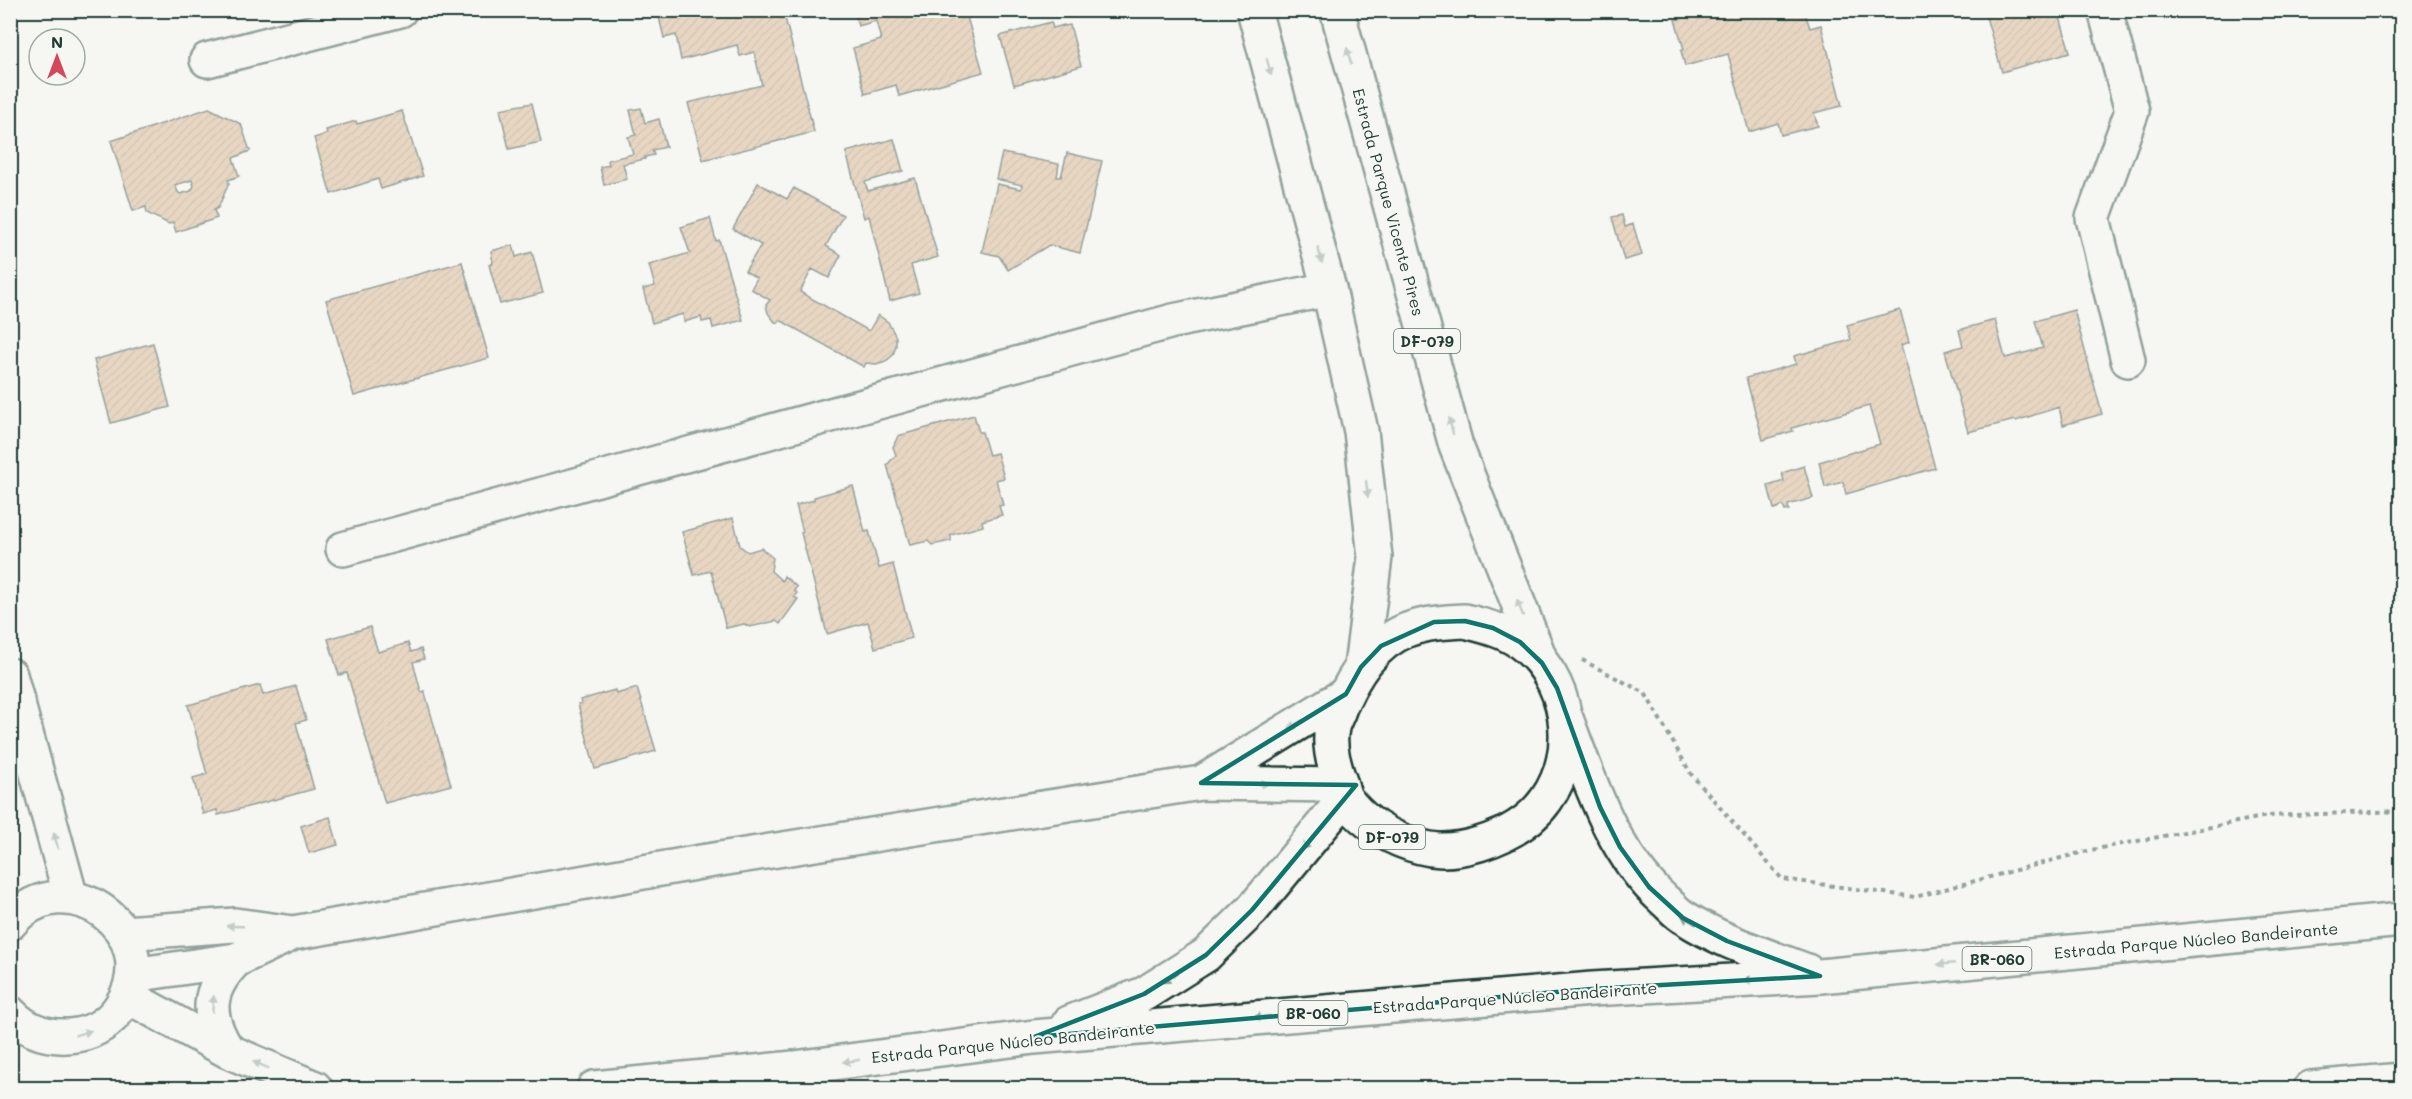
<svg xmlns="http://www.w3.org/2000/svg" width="2412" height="1099" font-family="Mali,sans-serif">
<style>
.building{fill:url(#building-hatch);stroke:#1f3d34;stroke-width:1.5;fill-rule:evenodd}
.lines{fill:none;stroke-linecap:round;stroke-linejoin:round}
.street-casing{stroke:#1f3d34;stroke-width:38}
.secondary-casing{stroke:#1f3d34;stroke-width:38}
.primary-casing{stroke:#1f3d34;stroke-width:38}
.highway-casing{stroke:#1f3d34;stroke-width:38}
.path{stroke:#1f3d34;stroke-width:4;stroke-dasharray:4.5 4.5;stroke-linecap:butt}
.street{stroke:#f6f6f2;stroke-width:33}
.secondary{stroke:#f6f6f2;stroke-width:33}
.primary{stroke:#f6f6f2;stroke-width:33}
.highway{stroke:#f6f6f2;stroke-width:33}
.oneway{fill:#8a9a93}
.marked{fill:none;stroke:#0f766e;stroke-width:4.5;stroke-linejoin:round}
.labels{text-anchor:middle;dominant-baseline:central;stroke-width:4.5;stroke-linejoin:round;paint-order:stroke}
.shield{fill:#f6f6f2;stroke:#60746d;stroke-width:1.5}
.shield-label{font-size:15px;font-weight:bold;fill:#1f3d34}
.street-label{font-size:16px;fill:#1f3d34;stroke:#f6f6f2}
</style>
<defs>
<pattern id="building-hatch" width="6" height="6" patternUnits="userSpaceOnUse" patternTransform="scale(1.5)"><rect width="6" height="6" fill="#d7b088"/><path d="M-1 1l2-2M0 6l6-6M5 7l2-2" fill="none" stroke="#ae9070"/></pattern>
</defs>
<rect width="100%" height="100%" fill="#f6f6f2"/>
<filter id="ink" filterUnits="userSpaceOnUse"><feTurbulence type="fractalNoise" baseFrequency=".0167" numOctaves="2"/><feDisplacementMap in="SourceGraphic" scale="12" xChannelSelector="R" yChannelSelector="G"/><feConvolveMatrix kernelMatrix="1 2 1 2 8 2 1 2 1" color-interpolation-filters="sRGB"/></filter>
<g filter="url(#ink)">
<path class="building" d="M687 10H783L814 132 703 160 688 103 762 85 754 52 740 56 737 45 681 60 676 35 664 38 659 17Z
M854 10H965L983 72 899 96 896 85 865 94 853 48 881 40 876 21 858 26Z
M1713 10H1810L1805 12 1806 16 1810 28 1821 25 1842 106 1814 113 1818 126 1781 135 1778 123 1749 132 1728 54 1685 66 1681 51 1684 49 1675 20Z
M1984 10H2058L2070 52 2002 72Z
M1051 22 1053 28 1064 25V26L1070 25 1081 66 1014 85 1000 36Z
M532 103 541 142 509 149 500 109Z
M209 108 241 124 250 151 233 158 239 176 228 180 229 183 218 208 214 210 217 218 176 232 173 222 169 224 147 213 146 207 133 211 111 141ZM192 180 194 186 191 191 180 194 178 192 175 185Z
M641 108 645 123 659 119 666 147 652 150 654 155 645 157V159L623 164 627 179 604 185 600 167 609 165 608 160 633 154 628 137 636 135 630 110Z
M402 111 423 176 381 189 378 179 331 194 314 138 327 134 326 130 356 121 357 124Z
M894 139 903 171 865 182 868 191 915 178 938 257 911 265 919 293 890 301 869 216 864 218 846 152Z
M1002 153 1059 164 1057 177H1061L1067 153 1102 161 1080 253 1049 245 1008 270 999 256 982 252 997 184 1021 189 1022 185 996 179Z
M758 183 787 199 794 188 843 215 826 246 841 255 829 278 812 269 800 292 869 331 878 315 888 322 896 337V346L893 355 886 361 876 364 866 363 864 367 780 320 778 323 775 322 768 313 766 305 770 300 751 289 757 278 745 271 761 245 733 229Z
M1622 215 1625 227 1633 224 1642 255 1624 260 1612 217Z
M710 218 716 241 719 240 743 320 713 328 711 320 702 322 701 317 684 322 683 314 652 323 643 289 655 286 649 265 690 253 681 227Z
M513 245 516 257 532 252 543 293 500 304 489 265 493 263 491 251Z
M462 262 489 358 354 396 326 300Z
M1900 310 1909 342 1901 345 1935 468 1846 494 1843 482 1825 487 1819 462 1880 444 1869 406 1792 428 1793 431 1763 440 1746 378 1796 364 1794 356 1851 340 1847 325Z
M2074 310 2102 414 2063 425 2059 407 2016 421 2015 420 1968 432 1945 351 1963 346 1959 330 1995 320 2005 358 2043 348 2035 321Z
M153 343 170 407 111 423 94 360Z
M974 415 979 432H982L989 455 997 453 1004 478 996 480 1003 505 999 506 1002 515 982 521 983 526 951 535V541L932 545 928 541 910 545 887 465 896 455 893 447 898 436Z
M1804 466 1813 498 1788 505 1789 510 1785 511 1783 506 1774 509 1768 486 1784 481 1782 473Z
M853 486 865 532 869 531 879 568 893 564 912 638 875 648 868 622 827 634 801 533 803 532 796 505 814 500V497Z
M733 518 740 546 748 552 761 548 773 558 771 571 782 581 784 576 797 587 794 590 797 593 794 597 798 599 780 624 776 621 750 627 744 624 726 628 711 571 694 575 682 532Z
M370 627 378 652 408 643 411 652 421 649 424 659 413 662 421 692 425 691V693L451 785 385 803 347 673 339 675 328 639Z
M260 685 263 695 296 686 306 720 296 723 314 789 218 815 217 810 203 814 193 778 207 774 188 705Z
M637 688 656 751 595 769 578 704 581 703 580 700 615 690 616 694Z
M330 817 338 845 309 853 301 826Z"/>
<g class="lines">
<defs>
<path id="street" d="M2105 10 2132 111 2093 218 2128 360
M207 60 400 10
M343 549 1173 321 1329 289"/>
<path id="secondary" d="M10 675 71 898
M1201 783 1346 694
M10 923C66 857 168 933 121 1006 111 1021 95 1032 77 1035 51 1039 28 1032 10 1013
M124 933 235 925 293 933
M133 975 236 960 293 933 701 862 1201 783 1341 785"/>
<path id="primary" d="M1254 10 1329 289 1361 431 1375 557 1361 667
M1337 10 1456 446 1541 661
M1465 621C1484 626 1503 630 1520 642 1569 677 1581 751 1546 800 1530 823 1505 836 1479 844 1448 853 1429 852 1400 840 1379 831 1359 817 1346 799 1343 794 1342 787 1340 782 1334 766 1328 746 1332 728 1333 722 1338 714 1340 707 1354 675 1373 644 1407 630 1426 623 1445 622 1465 621Z"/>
<path id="highway" d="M1565 716C1590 781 1611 852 1664 900 1671 906 1677 914 1685 918 1722 942 1765 955 1807 971
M127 996 228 1051 315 1088
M1069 1023 1144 994 1206 955 1252 910 1345 798
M228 1051C205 1016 206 990 236 960
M594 1088 794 1068 1034 1037 1592 989 1820 976 2402 920
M2311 1088 2402 1080"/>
</defs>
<use href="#street" class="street-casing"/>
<use href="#secondary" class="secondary-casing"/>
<use href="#primary" class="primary-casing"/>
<use href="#highway" class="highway-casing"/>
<path class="path" d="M1582 660 1645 693 1691 774 1782 879 1915 897 2091 850 2268 816 2402 811"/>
<use href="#street" class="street"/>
<use href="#secondary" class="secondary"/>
<use href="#primary" class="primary"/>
<use href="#highway" class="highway"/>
</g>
<defs><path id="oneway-solid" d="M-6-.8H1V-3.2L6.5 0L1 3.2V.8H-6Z" transform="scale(1.5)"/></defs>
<g class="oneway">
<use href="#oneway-solid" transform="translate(1349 56) rotate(-105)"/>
<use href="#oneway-solid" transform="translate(1269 67) rotate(75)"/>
<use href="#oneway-solid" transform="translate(1320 255) rotate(75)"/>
<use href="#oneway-solid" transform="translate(1451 426) rotate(-105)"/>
<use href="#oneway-solid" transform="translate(1367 489) rotate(83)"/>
<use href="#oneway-solid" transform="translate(1520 608) rotate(-112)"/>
<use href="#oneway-solid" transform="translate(1296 724) rotate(148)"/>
<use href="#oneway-solid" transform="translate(1260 784) rotate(1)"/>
<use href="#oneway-solid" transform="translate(56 841) rotate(-105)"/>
<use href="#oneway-solid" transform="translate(1308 843) rotate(130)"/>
<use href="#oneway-solid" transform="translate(1689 920) rotate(-149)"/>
<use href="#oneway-solid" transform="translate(235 926) rotate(-178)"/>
<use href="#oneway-solid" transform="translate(1946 964) rotate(175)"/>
<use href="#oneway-solid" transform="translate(1170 978) rotate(148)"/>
<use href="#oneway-solid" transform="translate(1752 980) rotate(177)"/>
<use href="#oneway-solid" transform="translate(213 1004) rotate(-85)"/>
<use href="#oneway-solid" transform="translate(1262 1017) rotate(175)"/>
<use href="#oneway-solid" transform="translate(83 1033) rotate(-17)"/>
<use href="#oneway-solid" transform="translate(851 1061) rotate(172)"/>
<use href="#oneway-solid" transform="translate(261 1065) rotate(-157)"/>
</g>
</g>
<path d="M0 0H2412V1099H0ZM1465 621 1493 628 1520 642 1542 663 1557 688 1600 807 1620 847 1649 887 1683 918 1727 941 1820 976 1592 989 1034 1037 1144 994 1206 955 1252 910 1356 785 1201 783 1346 694 1361 667 1381 646 1434 622Z" fill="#f6f6f2" fill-opacity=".55" fill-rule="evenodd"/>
<path class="marked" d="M1465 621 1493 628 1520 642 1542 663 1557 688 1600 807 1620 847 1649 887 1683 918 1727 941 1820 976 1592 989 1034 1037 1144 994 1206 955 1252 910 1356 785 1201 783 1346 694 1361 667 1381 646 1434 622Z"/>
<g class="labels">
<g class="shield">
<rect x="1394" y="329" width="66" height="24" rx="4.5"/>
<rect x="1359" y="825" width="66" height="24" rx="4.5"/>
<rect x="1962.5" y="947" width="69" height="24" rx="4.5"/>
<rect x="1278.5" y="1001" width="69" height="24" rx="4.5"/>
</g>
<g class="shield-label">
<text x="1427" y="341">DF-079</text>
<text x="1392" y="837">DF-079</text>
<text x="1997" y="959">BR-060</text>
<text x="1313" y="1013">BR-060</text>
</g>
<g class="street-label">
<text transform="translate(1389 202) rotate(75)">Estrada Parque Vicente Pires</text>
<text transform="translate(2196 940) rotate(-5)">Estrada Parque Núcleo Bandeirante</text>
<text transform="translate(1515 997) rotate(-4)">Estrada Parque Núcleo Bandeirante</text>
<text transform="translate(1013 1042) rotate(-6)">Estrada Parque Núcleo Bandeirante</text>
</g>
</g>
<rect width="2412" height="1099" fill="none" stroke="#f6f6f2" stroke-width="36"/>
<rect x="18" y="18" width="2376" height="1063" fill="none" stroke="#1f3d34" stroke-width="2" filter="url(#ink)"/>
<g transform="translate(57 57)"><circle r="28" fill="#f6f6f2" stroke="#a0aca6" stroke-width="1.5"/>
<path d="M0-4.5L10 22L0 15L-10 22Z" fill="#d1495b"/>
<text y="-9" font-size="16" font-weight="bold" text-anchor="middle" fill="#1f3d34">N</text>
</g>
</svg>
